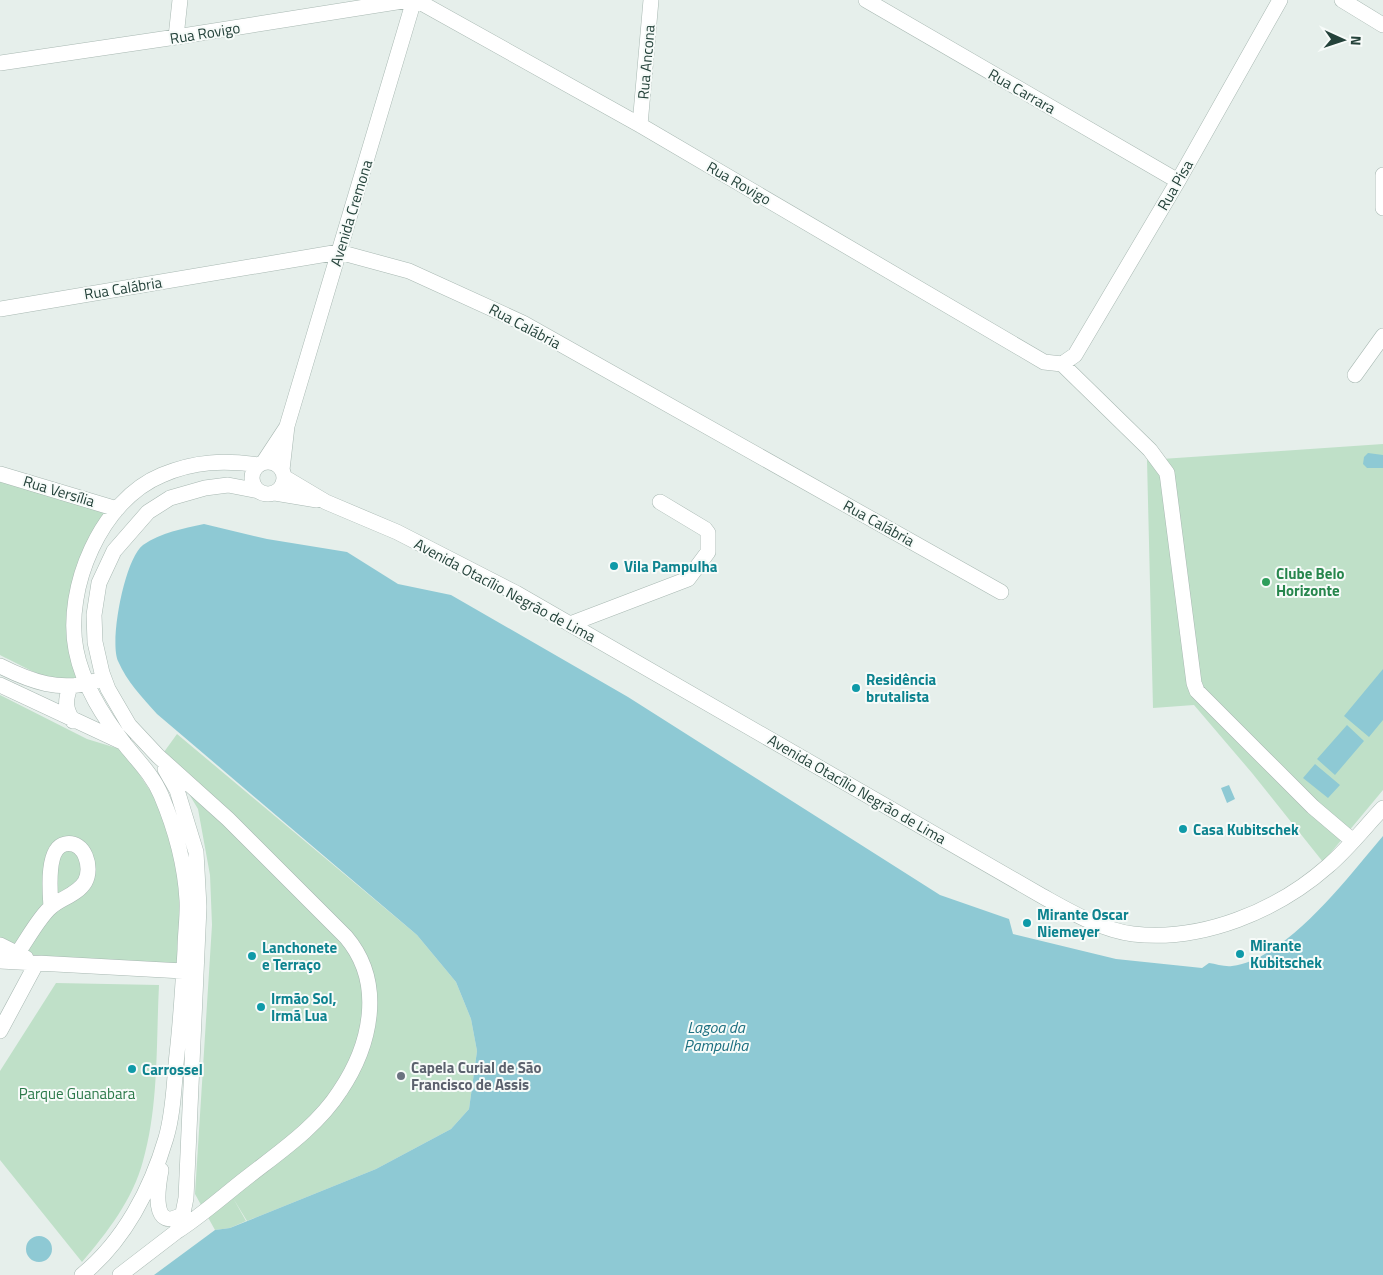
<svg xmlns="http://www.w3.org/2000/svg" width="1383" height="1275" font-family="'Titillium Web',sans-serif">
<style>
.green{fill:#bfe0c8}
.water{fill:#8ec9d4}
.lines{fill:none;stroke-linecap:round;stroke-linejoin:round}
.minor-casing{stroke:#a8b8b2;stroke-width:16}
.minor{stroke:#fff;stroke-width:15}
.culture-dot{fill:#0f9aa8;stroke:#f7fbf9;stroke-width:2}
.leisure-dot{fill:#2e9e5b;stroke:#f7fbf9;stroke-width:2}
.worship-dot{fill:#6b7280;stroke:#f7fbf9;stroke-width:2}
.labels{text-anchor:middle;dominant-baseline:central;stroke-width:4;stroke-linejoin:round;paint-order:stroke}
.street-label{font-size:15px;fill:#24423a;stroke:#f7fbf9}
.culture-label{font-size:15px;font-weight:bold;fill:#0d838f;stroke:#f7fbf9;text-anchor:start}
.leisure-label{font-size:15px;font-weight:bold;fill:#27864d;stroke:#f7fbf9;text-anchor:start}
.worship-label{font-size:15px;font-weight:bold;fill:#5b616d;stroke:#f7fbf9;text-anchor:start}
.park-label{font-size:15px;fill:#2d7a4b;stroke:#f7fbf9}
.water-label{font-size:16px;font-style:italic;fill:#1c6f80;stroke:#f7fbf9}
</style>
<rect width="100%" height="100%" fill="#e6efeb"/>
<path class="green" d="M1383 444V790L1323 862 1252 773 1194 705 1153 708 1147 460Z
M0 474 121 507 96 541 77 616 84 684C54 685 26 668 0 655Z
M0 695 87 739 123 750 171 822 184 877 186 967 39 960 0 940Z
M177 734 417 935 456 982 471 1019 477 1051 469 1109 451 1129 376 1169 247 1221 233 1198 246 1221 230 1228 215 1230 195 1194 212 925 210 875 198 809 164 752Z
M56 983 159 985C156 1043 159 1105 143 1161 133 1199 107 1233 82 1262L0 1160V1071Z"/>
<path class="water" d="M1368 453 1383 455V468H1367L1363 464 1364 457Z
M204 524 267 539 347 552 398 584 451 595 628 697 940 895 1009 919 1013 934 1116 959 1202 968 1209 963C1216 964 1225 967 1232 966 1287 959 1348 877 1383 836V1275H154L215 1230 230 1228 376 1169 451 1129 469 1109 477 1051 471 1019 456 982 417 935 157 714C142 697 127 682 118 661 109 641 125 558 143 545 162 532 182 529 204 524Z
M1383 669V720L1369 737 1344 716Z
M1347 725 1364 741 1335 775 1317 759Z
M1315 764 1340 785 1328 798 1303 778Z
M1229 785 1235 799 1227 803 1221 788Z
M26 1249a13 13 0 1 1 26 0a13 13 0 1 1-26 0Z"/>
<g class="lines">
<defs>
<path id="minor" d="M416 0 640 125 1044 362 1062 364
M866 0 1178 181
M1342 0 1383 25
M176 37 180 0
M0 63 176 37 409 0
M640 125 651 0
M1383 175V208
M0 309 339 252 409 271 523 323 1001 592
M1062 364 1150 450 1167 473 1194 683 1197 691 1313 807 1353 841
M1062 364 1075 355 1178 181 1280 0
M1355 375 1383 336
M252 478a16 16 0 1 1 32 0a16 16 0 1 1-32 0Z
M263 463 286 428
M282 470 287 426 414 0
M0 474 117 509
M284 477 326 502 397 532 516 593 1042 896C1069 911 1101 930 1133 934 1202 942 1277 911 1328 866 1348 849 1365 827 1383 808
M275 493 317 500
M570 624 688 579 708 552V533L705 529 660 502
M0 666C30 681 61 693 95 681
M0 685 124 743
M70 687C65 701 65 708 73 721
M0 945 26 958
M17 954C27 940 39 917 51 907 61 898 77 895 85 882 93 868 85 840 65 844 46 848 50 892 51 907
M0 961 183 971
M0 1031 36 964
M161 1170C158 1186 150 1234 183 1214
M176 1232C201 1216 222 1197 245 1179 278 1153 317 1127 340 1091 371 1045 385 983 346 937L228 819 158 756 129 725 108 689 102 673 95 642 94 615 99 583 114 551 148 512 170 498 205 488 228 485 259 491
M82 1275C124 1241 151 1189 166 1138 174 1111 174 1081 177 1054 181 1019 183 985 185 950 185 933 188 916 187 900 185 864 175 828 161 795 153 776 139 762 126 746 104 718 83 686 76 650 64 588 101 500 162 475 195 461 224 460 259 465
M120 1275 176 1232 181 1223 186 1198 199 907 196 852 177 790 165 769"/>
</defs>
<use href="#minor" class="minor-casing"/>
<use href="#minor" class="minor"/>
</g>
<g class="culture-dot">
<circle cx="614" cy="566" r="5"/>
<circle cx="856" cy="688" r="5"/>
<circle cx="1183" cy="829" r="5"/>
<circle cx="1027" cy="923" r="5"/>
<circle cx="1240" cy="954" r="5"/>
<circle cx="252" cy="956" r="5"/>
<circle cx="261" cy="1007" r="5"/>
<circle cx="132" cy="1069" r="5"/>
</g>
<circle class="leisure-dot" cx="1266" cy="582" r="5"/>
<circle class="worship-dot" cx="401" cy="1076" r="5"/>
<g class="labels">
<g class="street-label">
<text transform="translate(205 33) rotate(-9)">Rua Rovigo</text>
<text transform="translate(646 62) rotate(-85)">Rua Ancona</text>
<text transform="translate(1022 91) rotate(30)">Rua Carrara</text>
<text transform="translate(739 183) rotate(30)">Rua Rovigo</text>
<text transform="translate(1175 185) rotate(-60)">Rua Pisa</text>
<text transform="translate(351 213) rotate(-73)">Avenida Cremona</text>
<text transform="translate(123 288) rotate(-9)">Rua Calábria</text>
<text transform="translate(525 326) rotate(28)">Rua Calábria</text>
<text transform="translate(59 491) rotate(17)">Rua Versília</text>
<text transform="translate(879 523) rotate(29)">Rua Calábria</text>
<text transform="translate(505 590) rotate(28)">Avenida Otacílio Negrão de Lima</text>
<text transform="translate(857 789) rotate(30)">Avenida Otacílio Negrão de Lima</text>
</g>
<g class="culture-label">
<text x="624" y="566">Vila Pampulha</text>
<text x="866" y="679">Residência<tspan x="866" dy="17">brutalista</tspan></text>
<text x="1193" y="829">Casa Kubitschek</text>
<text x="1037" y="914">Mirante Oscar<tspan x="1037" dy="17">Niemeyer</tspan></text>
<text x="1250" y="945">Mirante<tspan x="1250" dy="17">Kubitschek</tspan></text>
<text x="262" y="947">Lanchonete<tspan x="262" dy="17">e Terraço</tspan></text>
<text x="271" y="998">Irmão Sol,<tspan x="271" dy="17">Irmã Lua</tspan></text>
<text x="142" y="1069">Carrossel</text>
</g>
<g class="leisure-label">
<text x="1276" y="573">Clube Belo<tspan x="1276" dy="17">Horizonte</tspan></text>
</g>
<g class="worship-label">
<text x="411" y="1067">Capela Curial de São<tspan x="411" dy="17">Francisco de Assis</tspan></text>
</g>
<g class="park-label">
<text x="77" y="1093">Parque Guanabara</text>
</g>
<g class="water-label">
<text x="716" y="1027">Lagoa da<tspan x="716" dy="18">Pampulha</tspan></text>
</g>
</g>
<g transform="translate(1343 40) rotate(93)" stroke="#f7fbf9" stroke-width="4" paint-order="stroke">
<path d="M0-4L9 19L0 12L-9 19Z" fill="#24423a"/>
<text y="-8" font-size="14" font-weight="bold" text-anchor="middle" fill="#24423a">N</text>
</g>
</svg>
